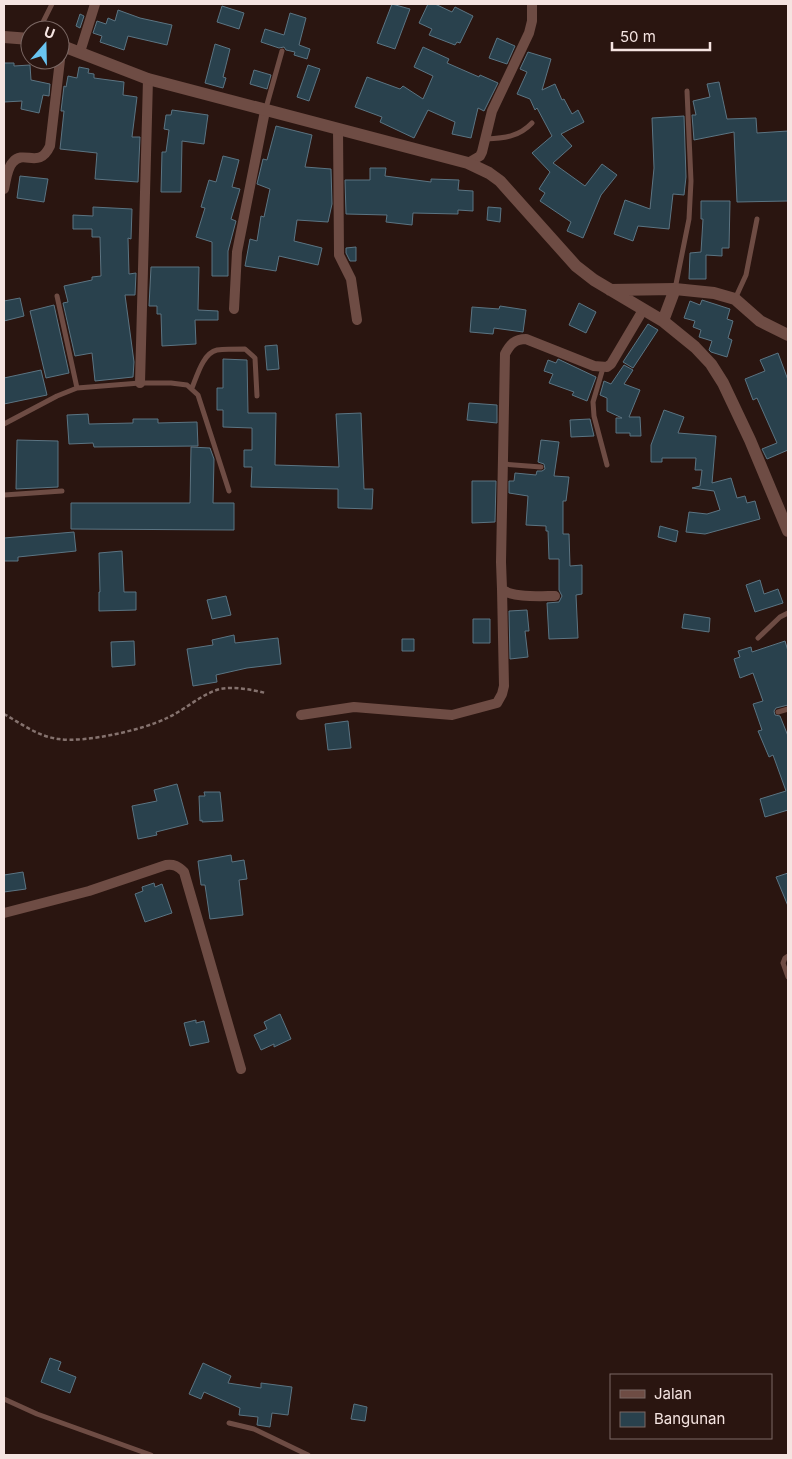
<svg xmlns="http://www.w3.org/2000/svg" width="792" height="1459" font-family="Inter,sans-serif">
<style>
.building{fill:#29414d;stroke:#5b7482}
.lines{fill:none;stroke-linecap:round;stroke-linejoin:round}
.path{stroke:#85726e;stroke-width:2.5;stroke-dasharray:4 2.5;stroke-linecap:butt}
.service{stroke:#6e4c44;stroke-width:5}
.minor{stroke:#6e4c44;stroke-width:10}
.tertiary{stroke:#6e4c44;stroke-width:12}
</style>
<rect width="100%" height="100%" fill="#2a1510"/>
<path class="building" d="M392 4 410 9 395 49 377 43Z
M428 4H435L452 12 455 7 473 16 460 43 457 42 455 45 429 35 432 29 419 23Z
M222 6 244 13 239 29 217 22Z
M118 10 140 18 172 25 167 45 128 36 124 50 100 42 102 36 93 33 97 21 106 24 108 18 115 21Z
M290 13 306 18 299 45 310 49 307 59 294 55 295 52 286 50 284 47 279 48 261 42 265 29 284 35Z
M80 14 84 16 80 28 76 26Z
M497 38 515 46 507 64 489 58Z
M215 44 230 49 223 77 226 78 223 88 205 83Z
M423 47 449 59 447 63 479 77 480 75 498 83 484 111 478 108 471 138 452 134 455 122 428 110 414 138 380 122 382 117 355 107 367 77 400 89 403 86 423 99 433 76 414 67Z
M528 52 551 59 542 90 555 84 562 100 564 99 572 114 578 110 584 122 561 134 572 146 553 163 585 186 602 164 617 175 601 195 583 238 567 231 571 222 540 201 545 193 539 189 550 172 532 153 552 136 537 108 535 110 530 99 517 94 527 72 520 69Z
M4 63H14V66L30 65 31 80 50 84 49 96 43 95 39 113 21 109 22 101 4 102Z
M308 65 320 69 309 101 297 97Z
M79 67 89 69 88 73 94 74V78L124 82 123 95 137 97 132 137H140L138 182 95 179 97 153 60 149 64 111H61L64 86 66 87 68 76 77 78Z
M254 70 271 75 267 89 250 84Z
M719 82 727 119 756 118 757 133 788 131V201L737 202 734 132 694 140 692 115H696L693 101 710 97 707 84Z
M172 110 208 115 204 144 182 141 181 192H161L162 152H166L169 130 164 129 166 115H171Z
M684 116 686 177 684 195 673 194 669 229 638 226 633 241 614 234 625 200 650 209 654 168 652 118Z
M276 126 312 135 305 167 331 169 332 204 328 222 297 220 294 241 322 248 318 265 279 256 276 271 245 266 250 239 257 241 261 216 264 217 270 189 257 184 263 159 267 160Z
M223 156 239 160 232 187 240 189 231 219 236 221 228 251V276H212V242L196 237 205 208 201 207 209 180 216 182Z
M370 168H386L385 176 431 182V179L459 180 458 190 473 191V211L458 210V214L413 213 412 225 386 222 387 215 346 214 345 180H370Z
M20 176 48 179 44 202 17 198Z
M701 201H730L729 248H722V256L706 255V279H689L690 253 701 252 703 219H701Z
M93 207 132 209 131 239 128 238 129 274 136 273 135 295H125L134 362 133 377 95 381 92 353 75 356 63 303 68 302 64 286 92 280V277L101 276 100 237H92V229H73V215L93 216Z
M488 207 501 208 500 222 487 220Z
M356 247V261H350L346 253V248Z
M151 267H199L198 310 218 311V320H195L196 344 162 346 161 314H157V306H149Z
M20 298 24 316 4 321V301Z
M702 300 730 309 727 319 733 321 728 338 732 340 727 357 711 352 709 350 712 341 699 337 701 330 693 327 695 321 684 318 690 301 700 305Z
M579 303 596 312 586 333 569 325Z
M54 305 69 373 46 378 30 311Z
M500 306 526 310 523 332 494 328 493 334 470 332 472 307 499 309Z
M648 324 658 330 633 368 623 362Z
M277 345 279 369 267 370 265 346Z
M778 353 788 380V450L767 459 762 449 777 443 757 398 753 400 745 379 765 371 760 360Z
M223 359 247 360 248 413H276L275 465 339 467 336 414 361 413 364 489H373L372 509 338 508V489L251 487 252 467H244V450H252V428L223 427V410H217V388H223Z
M558 359 596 377 587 401 572 395 574 392 549 383 553 374 544 371 548 360 556 363Z
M624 365 633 370 624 384 640 390 629 417H640L641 436H630V433H616V418H622L607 411V398L600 395 604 381 611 384Z
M41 370 47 395 4 404V378Z
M469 403 497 405V423L467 420Z
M664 410 684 417 678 433 716 436 712 483 731 478 737 498 745 496 747 503 755 501 760 519 705 534 686 532 689 512 707 514 720 510 714 491 692 488 700 486 702 470H695L696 458H662V462H651V445Z
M88 414 89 424 133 423V419H158V423L197 422 198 446 94 447 93 443 69 444 67 415Z
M590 419 594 436 571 437 570 420Z
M17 440 58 441V487L16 489Z
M541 440 559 442 554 476 569 477 566 501H563V534H569L570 566 582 565V594L576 595 578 638 549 639 547 603 559 602 562 596 559 590V559H549L548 531H546V526L526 525 528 496 509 493V481H514L515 473 536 475 537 471H542L545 469 544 464 538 462Z
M191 447 210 448 214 459 213 503H234V530L71 529V503H190Z
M472 481H496L495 522 472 523Z
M660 526 678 531 676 542 658 537Z
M74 532 76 551 18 557V561H4V538Z
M122 551 124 592H136V610L99 611V592H100L99 553Z
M760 580 764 594 778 589 783 603 755 612 746 585Z
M226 596 231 615 212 619 207 600Z
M527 610 529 631H525L528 657 510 659 509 611Z
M684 614 710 618 709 632 682 628Z
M473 619H490V643H473Z
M234 635 235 643 278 638 281 664 247 668 216 675 217 682 193 686 187 649 213 645 212 640Z
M402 639H414V651H402Z
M134 641 135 665 112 667 111 642Z
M785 641 788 651V705L776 708 774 711 775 715 780 716 788 736V810L765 817 760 799 786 791 773 755 769 757 758 731 762 730 753 704 763 701 753 673 740 678 734 659 740 657 738 651 751 647 752 652Z
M348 721 351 748 328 750 325 724Z
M177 784 188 824 156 832 157 835 138 839 132 806 157 801 154 790Z
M204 792H220L223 821 202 822V820L200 821 199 796H205Z
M231 855 232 862 244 860 247 879 239 880 243 915 210 919 205 885H201L198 861Z
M23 872 26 889 4 892V875Z
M788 873V906L776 877Z
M154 883 155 887 162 884 172 913 145 922 135 894 143 891 142 887Z
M280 1014 291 1039 274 1047V1044L261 1050 254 1035 267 1029 264 1022Z
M196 1020V1023L204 1021 209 1042 190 1046 184 1023Z
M50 1358 61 1362 58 1370 76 1377 70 1393 41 1382Z
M203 1363 231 1376 228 1383 261 1388V1383L292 1387 288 1415 272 1413 270 1427 257 1425 258 1417 239 1415 240 1408 204 1392 201 1399 189 1394Z
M354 1404 367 1407 365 1421 351 1419Z"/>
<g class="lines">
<path class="path" d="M4 714C20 723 39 737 59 739 85 743 143 730 167 718 185 710 201 694 220 689 235 686 252 690 266 693"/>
<path class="service" d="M39 30 52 4
M266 108 282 51
M486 139C504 138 519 137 532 123
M675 289 689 219 691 181 687 91
M57 296 77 388
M735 299 746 275 757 219
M603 368 593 402 594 416 607 465
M192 388C197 376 203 353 217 350 226 349 236 349 245 349L255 358 257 396
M4 424 57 396 77 388 140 383H171L187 385 198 395 229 491
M503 464 541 467
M4 495 62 491
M758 638 780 617 788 613
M778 712 788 709
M788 956 785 958 783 963 788 977
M4 1399 37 1414 151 1455
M229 1423 254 1429 308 1455"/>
<path class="minor" d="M80 52 95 4
M338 129 339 255 351 279 357 320
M468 163 480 156 482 152 492 111 529 33 532 21V4
M4 189C6 181 7 168 13 162 24 149 39 170 50 146L60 60
M234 309 237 252 265 111
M140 383 148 79
M555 596C541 596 511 598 502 589L501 562 505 354C510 344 515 339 526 339L594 366 607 367 611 364 643 310
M301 715 354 707 452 715 497 703 502 694 504 686 502 589
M4 913 89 891 166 865C174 864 178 866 184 872L241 1069"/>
<path class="tertiary" d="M4 37 30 39
M60 45 148 79 468 163 489 173 500 181 576 266 594 280 663 321 695 347 711 364 723 383 750 440 788 531
M610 290 675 289 714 293 735 299 760 321 788 335
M663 321 675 289"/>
</g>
<rect width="792" height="1459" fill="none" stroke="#f5e4e1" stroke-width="10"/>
<rect x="610" y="1374" width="162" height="65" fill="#2a1510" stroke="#7b6864"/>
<rect x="620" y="1390" width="25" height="8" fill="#6e4c44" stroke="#7b6864"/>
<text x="654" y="1399" font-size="15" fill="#f5e4e1">Jalan</text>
<rect x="620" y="1412" width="25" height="15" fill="#29414d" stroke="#7b6864"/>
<text x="654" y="1424" font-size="15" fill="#f5e4e1">Bangunan</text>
<g transform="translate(45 45) rotate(20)"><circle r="24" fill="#2a1510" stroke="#7b6864"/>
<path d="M0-4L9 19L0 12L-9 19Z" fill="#69c4f1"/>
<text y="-8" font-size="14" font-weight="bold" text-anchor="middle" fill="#f5e4e1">U</text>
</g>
<path d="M612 42v8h98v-8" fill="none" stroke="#f5e4e1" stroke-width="2.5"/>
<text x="620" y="42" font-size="15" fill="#f5e4e1" stroke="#2a1510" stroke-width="4" paint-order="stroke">50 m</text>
</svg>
